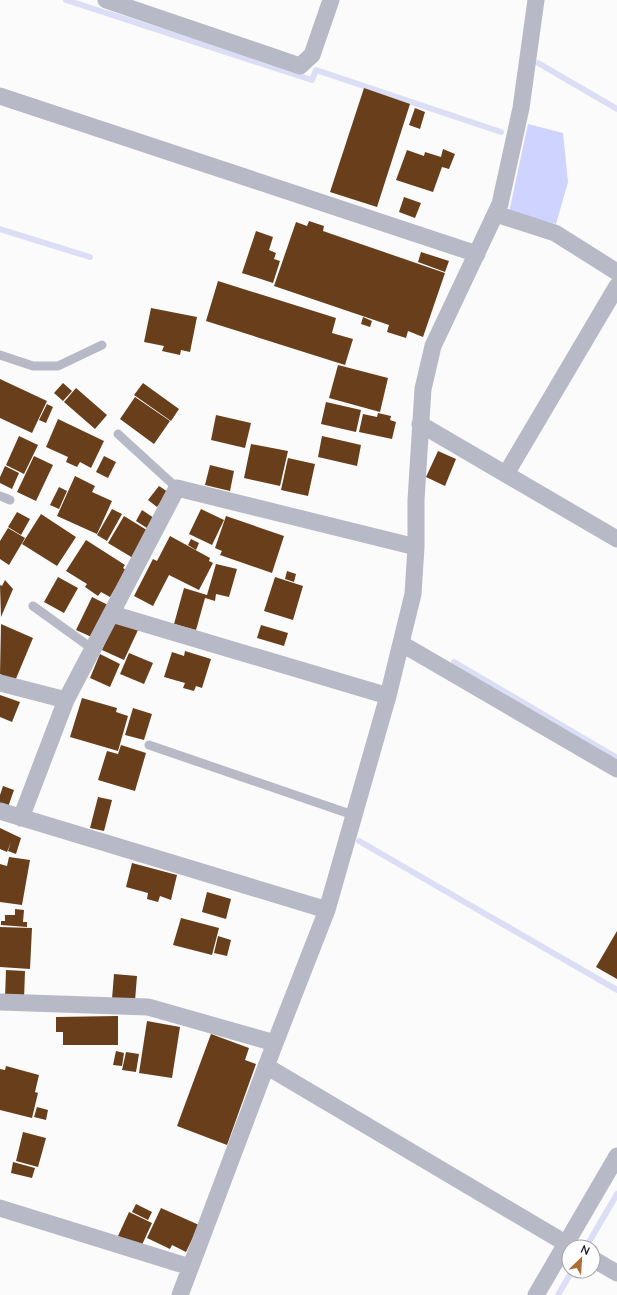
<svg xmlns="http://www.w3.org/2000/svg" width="617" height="1295" font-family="Lato,sans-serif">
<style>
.green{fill:#ced3ff}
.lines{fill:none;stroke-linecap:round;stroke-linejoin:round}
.stream{stroke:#dcdef5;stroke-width:6}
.building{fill:#693f1b}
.service{stroke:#b7b9c7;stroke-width:9}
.minor{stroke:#b7b9c7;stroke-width:17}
</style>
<rect width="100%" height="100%" fill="#fbfbfb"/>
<path class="green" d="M528 124 563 133 568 182 556 224 509 212Z"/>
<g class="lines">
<path class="stream" d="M66 0 312 80 316 70 501 132
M538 63 617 109
M0 229 90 257
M454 662 617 758
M359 841 617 990
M586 1247 617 1194
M558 1295 572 1271"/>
</g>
<path class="building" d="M364 88 410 104 377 207 330 192Z
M415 108 425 112 420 129 409 125Z
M443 149 455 154 449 169 442 167 433 192 396 180 407 150 424 156 425 152 441 157Z
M404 197 421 203 415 218 399 212Z
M309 221 324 226 323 231 445 273 423 337 408 331 406 338 387 332 389 325 274 286 296 222 307 226Z
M256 231 273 237 269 250 276 253 274 259 280 261 273 283 242 273Z
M421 252 449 261 445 272 418 262Z
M218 281 336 318 332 333 353 339 345 365 206 321Z
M151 308 197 317 190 352 181 350 180 355 162 351 164 346 144 342Z
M363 317 372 321 370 327 361 324Z
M338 365 388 378 380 412 329 398Z
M0 379 47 401 32 433 0 418Z
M63 383 72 391 63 401 54 393Z
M143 383 179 409 171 421 134 395Z
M76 388 107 415 95 429 64 402Z
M135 397 170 421 154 444 120 419Z
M326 402 361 410 356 432 321 424Z
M47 404 53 407 46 423 39 420Z
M378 413 391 416 390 420 396 422 392 439 359 432 363 414 377 417Z
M216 415 251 423 245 448 211 440Z
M58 419 104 441 91 468 80 462 77 467 66 462 68 457 46 447Z
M19 436 38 445 24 474 6 465Z
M322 436 361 445 357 466 318 457Z
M251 444 288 451 280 486 244 478Z
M438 451 456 459 445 486 426 477Z
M34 456 53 465 36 501 17 492Z
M104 456 116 462 108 478 96 472Z
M288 458 315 464 308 496 281 490Z
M210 465 234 471 230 491 205 485Z
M5 466 19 473 12 489 0 483V477Z
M75 476 95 486 92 492 112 501 97 534 57 516Z
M159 486 168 492 157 507 148 500Z
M59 487 67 491 59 509 50 505Z
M112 509 122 514 107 541 97 535Z
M201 509 224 520 212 545 189 534Z
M142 510 157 520 150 530 136 521Z
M17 512 30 519 21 535 8 527Z
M41 514 76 537 57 566 22 544Z
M124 516 150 532 133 558 108 543Z
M226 516 284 536 272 573 220 555 222 551 215 548Z
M8 528 25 538 9 565 0 559V541Z
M170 536 210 558 209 561 213 563 199 590 169 575 153 606 134 596 153 559 157 561Z
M191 539 199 543 196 550 188 545Z
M86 540 125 565 123 568 126 570 110 597 101 592 98 596 85 587 87 584 66 571Z
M216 564 237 569 229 597 216 594 215 601 205 598 196 630 174 624 184 588 207 595Z
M287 571 296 574 294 582 285 579Z
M58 577 78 588 64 613 44 602Z
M275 577 303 586 293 620 264 611Z
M5 580 13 589 1 617 0 585 2 586Z
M92 597 112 607 96 639 76 630Z
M115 620 138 630 124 660 102 650Z
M1 624 33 638 15 681 0 674Z
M261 625 288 633 284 646 257 638Z
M185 651 211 659 202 688 196 686 194 691 183 688 185 683 164 677 172 652 184 656Z
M129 653 153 663 144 684 120 674Z
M100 654 120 664 110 687 90 678Z
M0 695 20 702 12 722 0 717Z
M82 698 117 708 116 712 128 716 118 751 70 737Z
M133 708 152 714 144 740 125 735Z
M121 745 146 753 135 791 98 780 107 751 118 754Z
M3 786 14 790 7 810 0 808V795Z
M98 797 112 800 104 831 90 828Z
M0 828 21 838 16 854 8 851 11 842 7 852 0 849Z
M9 857 30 860 22 905 0 902V864L7 866Z
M132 863 177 875 171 900 160 896 158 902 147 899 148 893 126 887Z
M207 892 231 899 226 919 202 912Z
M15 909 24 910 23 922H27V927L1 925V921H5V915H15Z
M181 918 219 928 212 955 173 945Z
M0 927 32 928 30 969 0 967Z
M617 931V979L596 967Z
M218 936 231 940 227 956 214 953Z
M6 970 25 971 24 1000 5 998Z
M114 974 137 976 135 1001 112 999Z
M118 1016V1045H63V1032H56V1017Z
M147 1021 180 1027 172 1078 139 1073Z
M211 1034 249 1048 245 1060 256 1064 227 1145 177 1126Z
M116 1051 124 1053 122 1066 113 1065Z
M126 1052 139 1054 136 1072 122 1070Z
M6 1066 39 1075 35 1092 38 1093 32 1118 0 1110V1069L5 1070Z
M37 1107 48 1110 46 1120 34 1117Z
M23 1132 46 1138 38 1167 16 1161Z
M13 1162 35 1168 32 1178 11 1173Z
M136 1204 152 1212 148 1220 132 1212Z
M161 1208 199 1225 186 1252 172 1245 170 1249 147 1238Z
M129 1212 152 1223 141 1247 118 1236Z"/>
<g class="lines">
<path class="service" d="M0 355 33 366H58L102 345
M118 434 177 488
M0 496 10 500
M33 606 94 650
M149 745 353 815"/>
<path class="minor" d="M106 0 300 66 312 55 331 0
M0 96 477 254
M496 214 555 233 617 272
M420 424 617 539
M506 474 617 286
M112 614 388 696
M402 644 617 769
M0 683 66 700
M0 811 327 910
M21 818 66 700 177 488 416 547
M0 1002 148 1007 275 1043
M266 1066 572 1247
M0 1208 190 1267
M593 1259 617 1273
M180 1295 275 1043 327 910 388 696 413 594 416 547V500L423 389 433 346 500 204 521 108 536 0
M536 1295 617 1156"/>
</g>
<g transform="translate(581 1259) rotate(25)"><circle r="19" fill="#ffffff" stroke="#a2a3a7"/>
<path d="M0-3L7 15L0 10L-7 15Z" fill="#ac6c35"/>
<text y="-6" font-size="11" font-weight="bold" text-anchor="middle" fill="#171823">N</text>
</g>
</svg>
